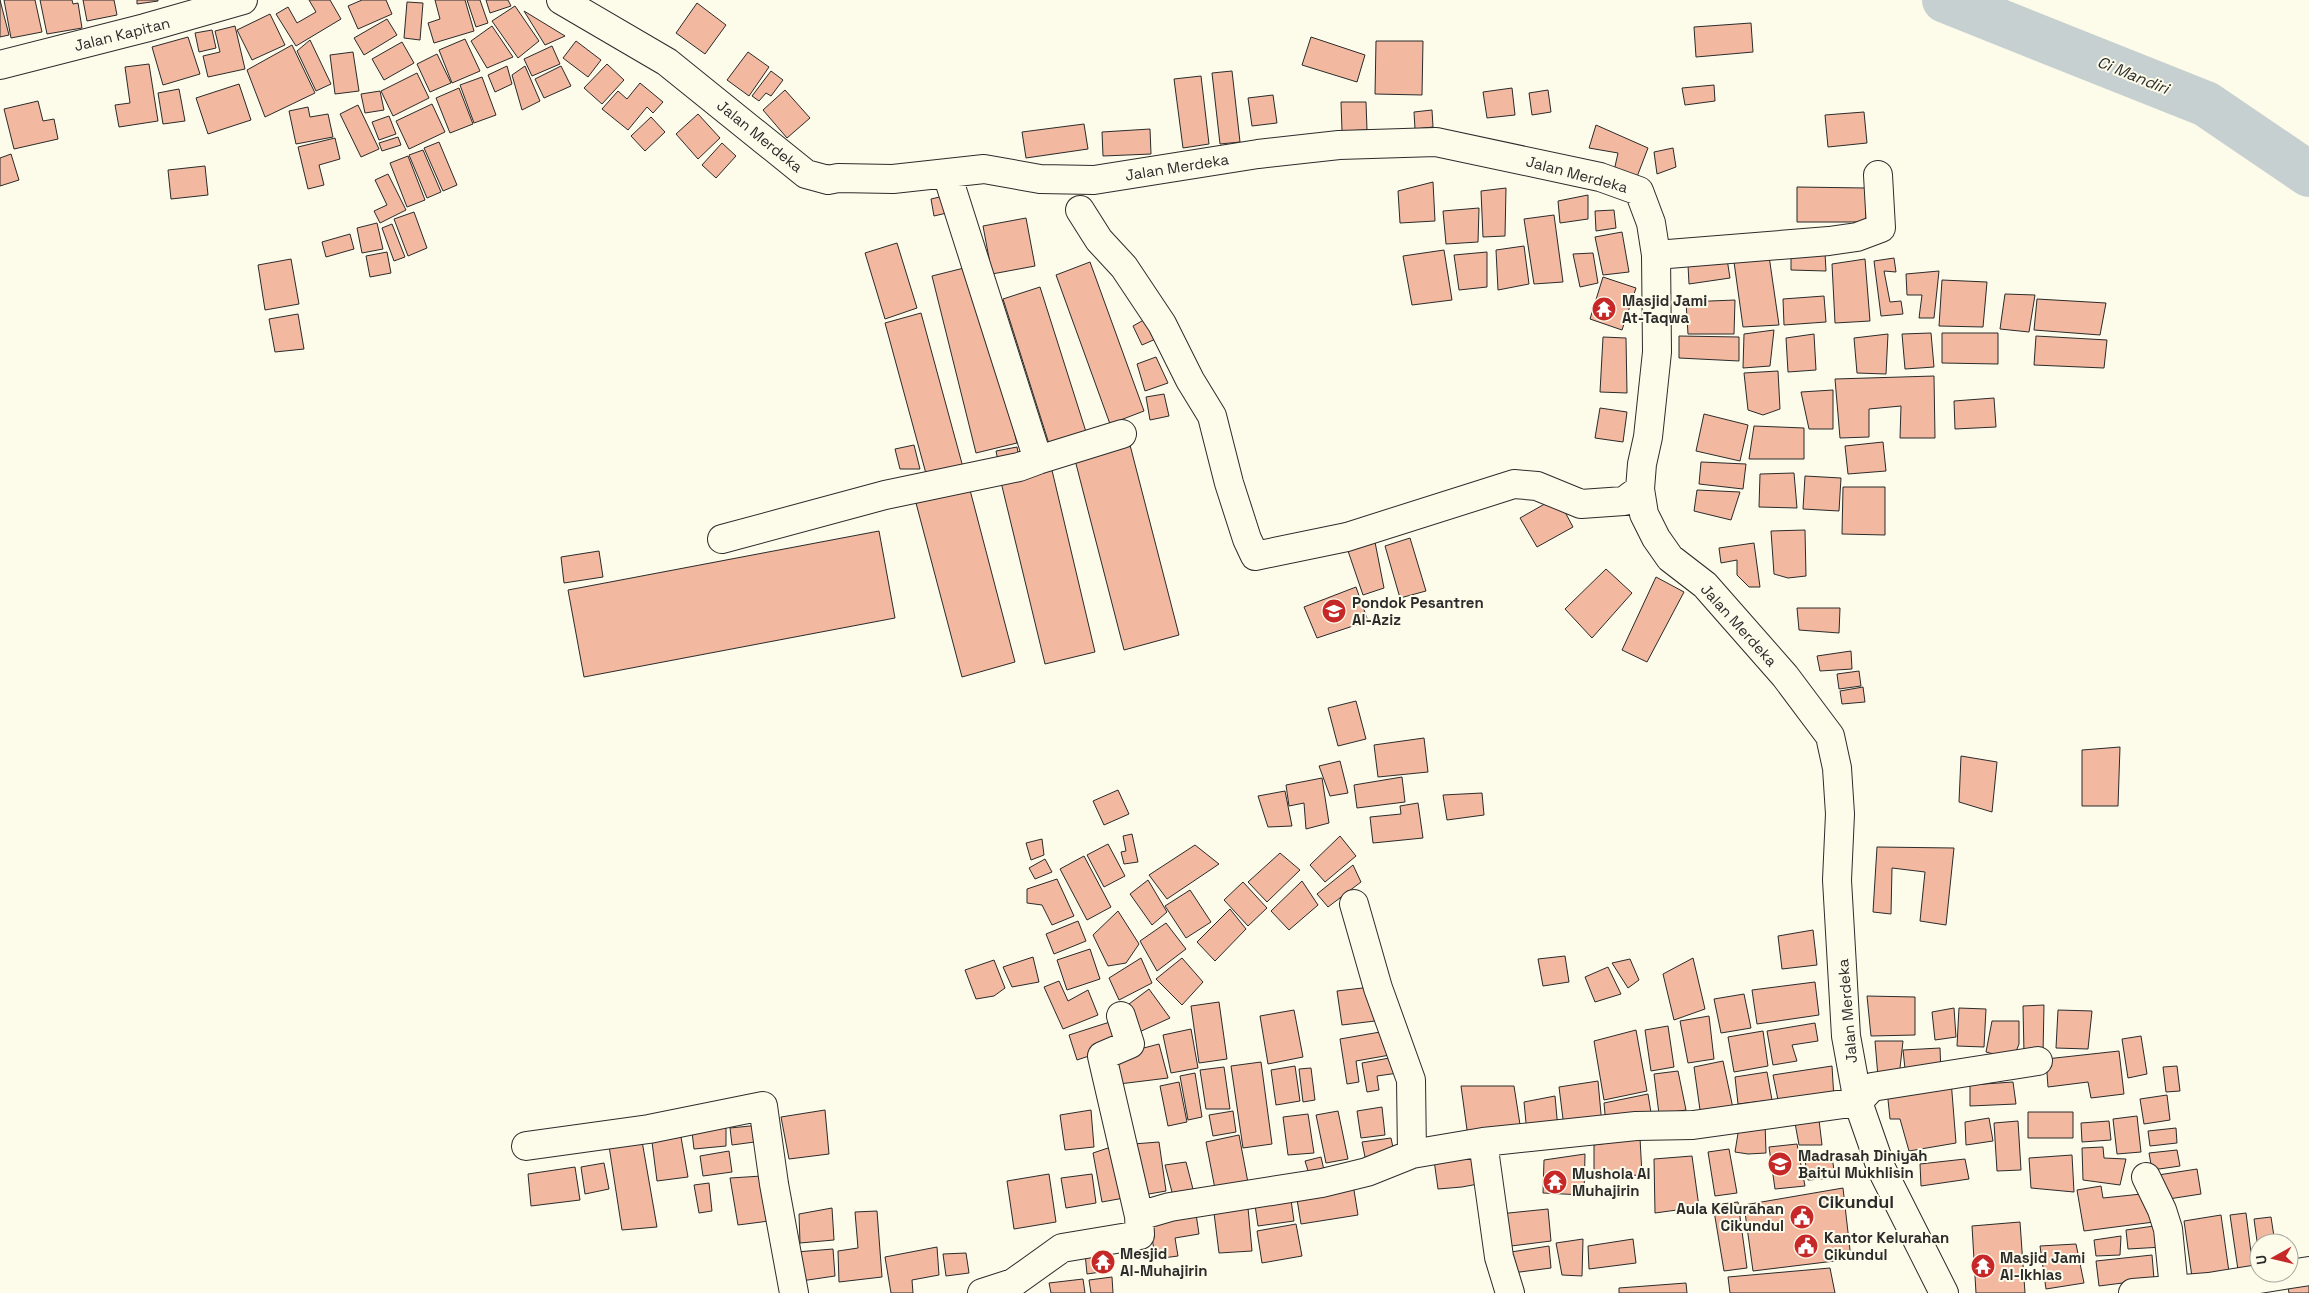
<svg xmlns="http://www.w3.org/2000/svg" width="2309" height="1293" font-family="'Space Grotesk',sans-serif">
<style>
.lines{fill:none;stroke-linecap:round;stroke-linejoin:round}
.river{stroke:#c7d0d0;stroke-width:46}
.building{fill:#f2b8a0;stroke:#2b2b2b}
.minor-casing{stroke:#2b2b2b;stroke-width:30}
.minor{stroke:#fdfbea;stroke-width:28}
.labels{text-anchor:middle;dominant-baseline:central;stroke-width:4;stroke-linejoin:round;paint-order:stroke}
.street-label{font-size:15px;fill:#2b2b2b;stroke:#fdfbea}
.poi-label{font-size:15px;font-weight:bold;fill:#2b2b2b;stroke:#fdfbea;text-anchor:start}
.water-label{font-size:16px;font-style:italic;fill:#2b2b2b;stroke:#fdfbea}
.quarter-label{font-size:18px;font-weight:bold;fill:#2b2b2b;stroke:#fdfbea}
</style>
<rect width="100%" height="100%" fill="#fdfbea"/>
<g class="lines">
<path class="river" d="M1945 0 2206 104 2309 174"/>
</g>
<path class="building" d="M0 0 9 35 0 37Z
M4 0H35L42 32 11 38Z
M40 0H72L73 4 78 3 82 28 47 34Z
M83 0H114L117 15 87 21Z
M137 0H158V1L137 4Z
M309 0H330L341 19 296 46 276 14 288 7 297 23 316 12Z
M362 0H386L392 14 358 29 348 6Z
M435 0H465L474 31 434 43 428 23 440 19Z
M467 0H480L488 23 476 27Z
M486 0H508L511 6 490 13Z
M407 2 423 3 420 40 404 38Z
M697 3 726 25 705 54 676 33Z
M515 6 539 41 518 58 492 21Z
M524 11 565 36 545 45Z
M270 14 285 45 252 60 237 30Z
M387 19 397 35 364 55 354 38Z
M1751 23 1753 52 1696 57 1694 27Z
M235 26 245 69 208 77 203 56 220 52 215 31Z
M492 26 513 57 487 68 471 41Z
M212 30 216 48 199 52 195 33Z
M188 37 200 74 163 85 152 47Z
M1311 37 1365 55 1357 82 1302 65Z
M465 39 480 71 452 83 439 50Z
M310 40 331 84 316 91 297 51Z
M576 41 601 60 588 77 563 58Z
M1376 41H1423L1422 95 1375 94Z
M402 42 414 63 384 80 372 59Z
M292 45 315 93 265 117 247 70Z
M552 46 560 64 532 76 524 59Z
M353 52 359 91 335 94 330 55Z
M748 52 769 67 749 96 727 80Z
M437 54 451 83 430 92 417 64Z
M149 64 158 121 119 127 115 105 130 103 125 67Z
M607 64 624 80 602 104 584 88Z
M507 66 512 84 495 92 488 75Z
M525 66 540 101 522 110 512 75Z
M561 66 571 86 544 98 535 79Z
M771 71 783 80 771 96 766 93 759 101 752 96Z
M1232 71 1240 142 1220 144 1212 73Z
M417 73 429 98 393 116 381 91Z
M1201 76 1209 144 1183 148 1174 79Z
M482 77 496 115 474 123 460 85Z
M640 83 663 102 653 113 647 107 628 130 602 109 618 91 627 99Z
M239 84 251 120 208 134 196 98Z
M1714 85 1715 101 1685 105 1682 88Z
M459 88 473 124 450 133 436 98Z
M1512 88 1515 115 1487 118 1483 92Z
M179 89 185 121 163 124 158 93Z
M785 90 810 118 787 138 763 110Z
M1548 90 1551 112 1532 115 1529 93Z
M380 91 384 110 365 113 361 94Z
M1273 95 1277 123 1252 126 1248 98Z
M38 101 43 121 54 119 58 139 14 149 4 109Z
M1341 102H1366L1367 130 1342 131Z
M432 104 445 132 409 149 396 121Z
M358 105 379 149 361 157 340 114Z
M308 107 310 117 328 114 333 137 296 144 289 111Z
M1432 110 1433 127 1415 129 1414 112Z
M1864 112 1867 143 1828 147 1825 115Z
M698 114 720 138 698 159 676 134Z
M389 116 396 134 379 140 372 122Z
M651 117 665 132 645 151 631 136Z
M1084 124 1088 149 1026 158 1022 132Z
M1596 125 1648 148 1635 182 1614 171 1618 153 1589 148Z
M1150 129 1151 154 1103 156 1102 132Z
M398 137 401 145 382 151 379 143Z
M335 138 340 159 319 165 324 185 308 189 298 147Z
M439 142 457 185 443 191 424 148Z
M722 143 736 156 716 178 702 165Z
M1673 148 1676 167 1657 174 1654 152Z
M423 150 441 192 427 198 409 155Z
M11 154 19 180 0 186V158Z
M408 156 425 200 407 207 390 163Z
M205 166 208 195 171 199 168 170Z
M388 174 406 210 380 223 374 211 387 205 375 180Z
M1433 182 1435 221 1400 223 1398 191Z
M1797 187 1866 188V222H1797Z
M1506 188 1505 236 1483 237 1481 191Z
M948 195 951 212 934 216 931 199Z
M1588 195V219L1560 223 1558 201Z
M1479 208 1478 242 1446 244 1443 211Z
M1614 210 1616 228 1596 231 1595 211Z
M414 212 427 248 408 256 394 219Z
M1554 215 1563 282 1534 284 1524 219Z
M1026 218 1035 266 992 274 983 226Z
M377 223 383 249 362 253 357 228Z
M392 224 405 257 394 261 382 228Z
M1622 232 1629 272 1603 275 1595 237Z
M350 234 354 249 326 257 322 242Z
M897 243 917 308 885 319 865 253Z
M1524 246 1529 284 1498 290 1496 250Z
M1444 250 1452 300 1412 305 1403 256Z
M387 252 391 273 370 277 366 256Z
M1487 252V287L1459 290 1454 255Z
M1593 253 1598 283 1580 287 1573 254Z
M1825 253 1826 271 1791 270V254Z
M1769 256 1779 325 1743 327 1734 262Z
M1894 258 1896 272 1884 271 1890 302 1901 301 1903 314 1881 316 1874 261Z
M291 259 299 304 265 310 258 265Z
M1727 259 1730 278 1689 284 1688 265Z
M1865 259 1870 321 1835 323 1832 264Z
M1090 262 1144 411 1110 424 1056 275Z
M972 266 1017 443 976 453 932 276Z
M1939 271 1934 318H1919L1922 295H1907L1906 274Z
M1603 277 1636 288 1622 330 1590 319Z
M1942 280 1987 282 1983 327 1939 326Z
M1040 287 1087 435 1050 447 1003 299Z
M2005 294 2035 295 2029 332 2000 329Z
M1824 296 1826 322 1784 325 1783 299Z
M2037 299 2106 303 2100 335 2034 330Z
M1735 300 1734 334H1688L1686 302Z
M921 313 964 471 928 481 885 323Z
M298 314 304 349 275 352 269 319Z
M1149 317 1158 338 1142 345 1133 326Z
M1774 330 1770 366 1743 368 1744 334Z
M1931 333 1934 367 1905 369 1902 334Z
M1942 333H1998V364L1942 363Z
M1814 334 1816 370 1788 372 1786 338Z
M1888 334 1886 374 1857 373 1854 338Z
M1679 336 1739 337V361L1679 358Z
M2036 336 2107 340 2104 368 2034 365Z
M1603 337 1626 338 1627 393 1600 392Z
M1156 357 1168 383 1145 391 1137 364Z
M1778 371 1780 409 1763 415 1748 410 1744 373Z
M1934 376 1935 438H1900L1901 406 1869 409V437L1840 438 1835 379Z
M1833 390V429H1809L1801 392Z
M1164 394 1169 416 1150 420 1146 397Z
M1994 398 1996 427 1955 429 1954 401Z
M1600 408 1627 412 1623 442 1595 438Z
M1704 414 1748 425 1740 461 1696 451Z
M1754 426 1804 428V459H1749Z
M1883 442 1886 471 1848 474 1845 446Z
M914 445 920 469H900L895 449Z
M1130 445 1179 635 1124 650 1075 460Z
M1017 447 1019 457 998 461 996 451Z
M1701 462 1746 464 1743 489 1699 484Z
M1051 466 1095 652 1045 664 1000 478Z
M1794 473 1797 508 1759 507 1760 474Z
M1805 476 1841 478 1839 511 1803 509Z
M1843 487H1885V535L1842 534Z
M970 490 1015 662 962 677 916 503Z
M1697 490 1740 492 1731 520 1694 511Z
M1557 497 1573 527 1537 547 1520 518Z
M1805 530 1806 576 1788 578 1774 574 1771 531Z
M879 531 895 618 584 677 568 590Z
M1374 537 1384 588 1363 595 1346 545Z
M1410 538 1426 591 1400 598 1385 546Z
M1754 543 1760 587H1749L1737 575V560L1721 563 1719 548Z
M599 551 603 577 564 583 561 557Z
M1606 569 1632 593 1592 638 1565 609Z
M1656 577 1684 592 1647 662 1622 650Z
M1356 587 1368 621 1317 638 1304 607Z
M1797 608H1840L1839 633 1799 630Z
M1851 651 1852 669 1820 671 1817 656Z
M1859 671 1861 686 1839 689 1837 674Z
M1863 687 1865 702 1842 704 1840 691Z
M1356 701 1366 739 1338 746 1328 708Z
M1424 738 1428 772 1378 777 1374 745Z
M2120 747 2118 806H2082V750Z
M1961 756 1997 762 1992 812 1959 802Z
M1340 761 1348 793 1330 796 1319 766Z
M1402 777 1405 802 1357 808 1354 785Z
M1322 778 1329 823 1306 829 1304 803 1289 806 1286 785Z
M1118 790 1129 814 1104 825 1093 801Z
M1285 791 1292 826 1268 827 1258 796Z
M1482 793 1484 815 1447 820 1443 795Z
M1418 803 1423 838 1373 843 1370 817 1401 814 1400 806Z
M1132 834 1138 862 1124 864 1121 852 1126 851 1123 836Z
M1340 836 1356 856 1325 882 1310 865Z
M1042 839 1044 855 1031 860 1026 843Z
M1108 844 1125 876 1104 887 1087 855Z
M1195 845 1219 864 1167 899 1149 875Z
M1877 847 1954 848 1946 925 1920 921 1925 872 1892 868 1891 914 1873 912Z
M1280 853 1300 870 1267 902 1248 882Z
M1084 856 1111 907 1087 920 1060 869Z
M1045 859 1052 872 1035 879 1029 868Z
M1353 865 1361 882 1328 907 1317 894Z
M1057 879 1074 916 1052 925 1042 905 1027 903V889Z
M1148 880 1167 912 1152 925 1130 894Z
M1302 881 1318 905 1289 930 1271 911Z
M1243 882 1267 908 1248 926 1224 900Z
M1190 890 1211 922 1186 938 1165 906Z
M1230 909 1246 929 1215 961 1197 942Z
M1118 911 1139 944 1126 963 1108 966 1093 935Z
M1078 921 1086 941 1054 954 1046 934Z
M1166 923 1186 949 1157 971 1140 941Z
M1813 930 1817 965 1782 969 1778 936Z
M1090 949 1100 979 1067 990 1057 960Z
M1565 956 1569 982 1543 986 1538 959Z
M1033 957 1039 982 1012 987 1003 967Z
M1141 958 1152 983 1119 1000 1109 978Z
M1182 958 1203 982 1182 1005 1156 979Z
M1693 958 1705 1009 1674 1020 1663 974Z
M1630 959 1639 980 1628 988 1612 963Z
M994 960 1005 988 994 996 976 999 965 970Z
M1608 967 1621 994 1595 1002 1585 977Z
M1059 981 1068 1001 1088 990 1098 1015 1063 1029 1044 987Z
M1815 982 1819 1015 1757 1024 1752 990Z
M1371 987 1375 1021 1342 1025 1337 991Z
M1149 989 1170 1018 1137 1033 1125 1007Z
M1744 994 1751 1028 1721 1033 1714 999Z
M1867 996 1915 997V1035L1871 1036Z
M1219 1002 1227 1059 1199 1063 1191 1006Z
M2044 1005 2043 1054H2024L2023 1006Z
M1954 1008 1956 1037 1935 1040 1932 1012Z
M1959 1008 1986 1009 1984 1047 1957 1046Z
M1294 1010 1303 1057 1268 1064 1260 1016Z
M2058 1010 2092 1011 2088 1049 2056 1048Z
M1709 1016 1714 1059 1688 1063 1680 1021Z
M1113 1021 1119 1046 1077 1060 1069 1035Z
M1992 1021H2019V1044L2013 1059 1986 1052Z
M1815 1023 1818 1041 1792 1045 1797 1061 1773 1065 1767 1031Z
M1668 1026 1674 1067 1651 1071 1645 1030Z
M1191 1029 1198 1068 1171 1073 1163 1035Z
M1636 1030 1647 1091 1604 1100 1594 1041Z
M1386 1031 1390 1055 1356 1061 1359 1082 1347 1084 1340 1039Z
M1763 1031 1768 1066 1734 1072 1728 1037Z
M2141 1036 2147 1074 2128 1078 2122 1039Z
M1875 1041H1903L1899 1077H1878Z
M1159 1044 1168 1078 1119 1084 1113 1056Z
M1940 1048 1941 1074 1906 1078 1903 1050Z
M2119 1051 2124 1094 2091 1098 2088 1082 2048 1087 2046 1059Z
M1395 1057 1398 1073 1377 1076 1379 1090 1367 1092 1362 1063Z
M1723 1061 1734 1113 1701 1117 1694 1067Z
M1261 1062 1272 1144 1243 1148 1231 1066Z
M1295 1066 1300 1101 1276 1105 1271 1070Z
M1832 1066 1834 1099 1779 1105 1773 1075Z
M2177 1066 2180 1091 2166 1092 2163 1067Z
M1224 1067 1230 1109H1206L1200 1070Z
M1311 1068 1315 1100 1303 1102 1299 1069Z
M1678 1071 1686 1110 1659 1114 1654 1074Z
M1767 1072 1772 1100 1738 1104 1735 1077Z
M1195 1073 1202 1117 1188 1120 1180 1076Z
M1951 1080 1956 1143 1909 1151 1900 1119H1890L1887 1090Z
M1598 1081 1602 1125 1564 1127 1559 1087Z
M1179 1082 1187 1122 1168 1126 1160 1086Z
M2013 1082 2016 1104 1970 1106V1085Z
M1461 1086H1514L1521 1131 1468 1137Z
M1648 1094 1652 1119 1606 1125 1604 1103Z
M2167 1095 2170 1120 2144 1124 2140 1099Z
M1555 1096 1558 1129 1527 1133 1524 1102Z
M1382 1107 1385 1135 1361 1138 1357 1111Z
M825 1110 829 1154 789 1159 781 1117Z
M1091 1110 1094 1147 1065 1150 1060 1115Z
M1233 1111 1236 1132 1213 1136 1209 1115Z
M1338 1111 1348 1159 1326 1163 1316 1115Z
M2028 1112H2073V1138H2028Z
M1308 1114 1314 1153 1288 1155 1283 1117Z
M2137 1116 2141 1152 2117 1154 2113 1119Z
M1989 1118 1993 1141 1966 1145 1965 1122Z
M1819 1120 1822 1145H1799L1795 1123Z
M2018 1121 2021 1170 1997 1171 1994 1123Z
M2109 1121 2111 1140 2082 1142 2081 1123Z
M1765 1122 1766 1153 1748 1154 1735 1152 1739 1127Z
M760 1125 762 1141 732 1145 730 1128Z
M726 1128V1146L694 1149 692 1132Z
M2176 1128 2177 1143 2150 1146 2148 1131Z
M1239 1135 1249 1188 1216 1194 1206 1142Z
M681 1137 688 1177 657 1181 652 1142Z
M1391 1138 1395 1157 1366 1162 1362 1142Z
M1640 1138 1642 1175 1594 1177V1145Z
M642 1141 657 1227 622 1230 609 1146Z
M1159 1142 1166 1191 1143 1195 1133 1144Z
M1797 1144 1805 1186 1775 1189 1769 1147Z
M1114 1146 1124 1198 1102 1202 1093 1153Z
M2103 1147 2104 1158 2126 1159 2120 1185 2083 1180 2082 1148Z
M1729 1149 1737 1193 1715 1196 1708 1152Z
M2177 1150 2180 1166 2152 1170 2149 1153Z
M729 1151 732 1172 703 1176 700 1156Z
M1474 1153 1478 1184 1462 1187 1438 1189 1434 1160Z
M1585 1154 1584 1195 1543 1193 1544 1160Z
M2072 1155 2074 1192 2031 1188 2029 1158Z
M1692 1156 1699 1207 1655 1213 1654 1159Z
M1832 1156 1835 1178 1808 1180 1805 1160Z
M1321 1157 1324 1170 1309 1174 1305 1161Z
M1965 1159 1969 1179 1921 1186 1920 1164Z
M1186 1162 1194 1193 1173 1196 1165 1165Z
M604 1163 609 1189 585 1194 581 1167Z
M575 1167 580 1200 531 1206 528 1174Z
M2197 1169 2201 1194 2162 1200 2158 1175Z
M1049 1174 1056 1222 1014 1229 1007 1181Z
M1092 1174 1096 1203 1066 1208 1061 1178Z
M762 1176 769 1221 738 1225 730 1178Z
M709 1183 712 1211 699 1213 694 1185Z
M1353 1184 1358 1215 1301 1224 1296 1193Z
M2101 1186 2103 1198 2151 1193 2154 1222 2084 1231 2077 1190Z
M1843 1188 1851 1259 1753 1271 1744 1205Z
M1291 1200 1294 1221 1258 1226 1255 1205Z
M1738 1202 1747 1268 1724 1271 1713 1205Z
M832 1208 834 1240 800 1243 799 1214Z
M1248 1208 1252 1251 1219 1253 1214 1213Z
M1548 1209 1551 1241 1503 1247 1499 1214Z
M877 1211 882 1277 839 1282 838 1251 858 1248 855 1212Z
M2246 1213 2253 1268 2238 1270 2230 1215Z
M1196 1214 1199 1234 1175 1238 1178 1256 1155 1259 1150 1221Z
M2221 1215 2229 1272 2192 1277 2184 1221Z
M2271 1217 2275 1243H2259V1256L2254 1219Z
M2020 1222 2025 1293H1976L1972 1226Z
M1296 1224 1302 1256 1262 1263 1257 1231Z
M2161 1225 2163 1247 2128 1249 2126 1230Z
M2121 1236 2120 1255 2096 1256 2094 1240Z
M1583 1239 1582 1276 1562 1275 1556 1243Z
M1633 1239 1636 1263 1589 1269 1588 1246Z
M2076 1244 2084 1283 2046 1289 2040 1246Z
M1549 1246 1551 1268 1512 1273 1511 1252Z
M937 1247 939 1275 912 1280 913 1293H891L885 1257Z
M833 1249 835 1276 801 1281 796 1252Z
M1106 1250 1108 1271 1087 1274 1085 1253Z
M966 1253 969 1273 946 1276 943 1254Z
M2152 1255 2154 1279 2099 1286 2096 1261Z
M1830 1268 1835 1293H1730L1728 1277Z
M1112 1277 1113 1293H1091L1089 1280Z
M1083 1279 1085 1293H1051L1049 1283Z
M1686 1283 1687 1293H1619V1288Z
M2309 1285V1293H2289L2288 1287Z"/>
<g class="lines">
<defs>
<path id="minor" d="M561 0 667 62 806 174 828 180 838 178 893 179 984 169 1040 179 1094 180 1258 154 1339 145 1436 142 1600 177 1639 191 1651 223 1656 255 1657 352 1648 437 1642 464 1640 489 1644 514 1656 538 1670 558 1705 585 1785 676 1830 736 1837 768 1840 814 1837 880 1846 1036 1858 1102 1881 1168 1944 1293
M0 65 145 28 243 0
M1080 210 1099 240 1124 267 1162 324 1190 380 1212 416 1229 483 1247 539 1255 556 1347 537 1514 484 1537 486 1581 504 1624 501 1640 489
M1656 255 1829 241 1857 237 1881 228 1878 175
M1038 460 1122 434
M722 539 885 495 1019 467 1038 460 947 174
M1354 904 1378 988 1411 1080 1412 1154
M1121 1016 1130 1044 1102 1056 1139 1216
M1483 1142 1499 1257 1510 1293
M526 1146 649 1129 763 1106 774 1184 794 1293
M2146 1177 2162 1210 2168 1229 2174 1289
M982 1293 1013 1283 1062 1248 1140 1235 1139 1216 1170 1207 1322 1183 1367 1172 1412 1154 1483 1142 1636 1126 1693 1125 1858 1102 1872 1087 2038 1061
M2133 1293 2209 1287 2309 1271"/>
</defs>
<use href="#minor" class="minor-casing"/>
<use href="#minor" class="minor"/>
</g>
<defs>
<symbol id="temple-disc" viewBox="-11 -11 22 22"><circle r="9.5" fill="#c62828" stroke="#fdfbea"/><path d="M0-6L5-2H3V0L6.5 2.5H4V6H1.5V3h-3V6H-4V2.5H-6.5L-3 0V-2H-5Z" fill="#fff"/></symbol>
<symbol id="school-disc" viewBox="-11 -11 22 22"><circle r="9.5" fill="#c62828" stroke="#fdfbea"/><path d="M0-5L7-2L0 1L-7-2ZM-4 1L0 2.5L4 1V4Q0 6-4 4Z" fill="#fff"/></symbol>
<symbol id="civic-disc" viewBox="-11 -11 22 22"><circle r="9.5" fill="#c62828" stroke="#fdfbea"/><path d="M-.6-6.5H3V-4.5H.6V-3L4-1V1h2V6H-6V1h2V-1L-.6-3ZM-1.2 2.5V6h2.4V2.5Z" fill="#fff"/></symbol>
</defs>
<g fill-rule="evenodd">
<use href="#temple-disc" x="1590" y="295" width="28" height="28"/>
<use href="#school-disc" x="1320" y="597" width="28" height="28"/>
<use href="#school-disc" x="1766" y="1150" width="28" height="28"/>
<use href="#temple-disc" x="1541" y="1168" width="28" height="28"/>
<use href="#civic-disc" x="1788" y="1203" width="28" height="28"/>
<use href="#civic-disc" x="1792" y="1232" width="28" height="28"/>
<use href="#temple-disc" x="1089" y="1248" width="28" height="28"/>
<use href="#temple-disc" x="1969" y="1252" width="28" height="28"/>
</g>
<g class="labels">
<g class="street-label">
<text transform="translate(122 34) rotate(-14)">Jalan Kapitan</text>
<text transform="translate(760 136) rotate(39)">Jalan Merdeka</text>
<text transform="translate(1177 167) rotate(-9)">Jalan Merdeka</text>
<text transform="translate(1577 174) rotate(15)">Jalan Merdeka</text>
<text transform="translate(1739 625) rotate(48)">Jalan Merdeka</text>
<text transform="translate(1847 1011) rotate(-95)">Jalan Merdeka</text>
</g>
<g class="poi-label">
<text x="1622" y="300">Masjid Jami<tspan x="1622" dy="17">At-Taqwa</tspan></text>
<text x="1352" y="602">Pondok Pesantren<tspan x="1352" dy="17">Al-Aziz</tspan></text>
<text x="1798" y="1155">Madrasah Diniyah<tspan x="1798" dy="17">Baitul Mukhlisin</tspan></text>
<text x="1572" y="1173">Mushola Al<tspan x="1572" dy="17">Muhajirin</tspan></text>
<text x="1784" y="1208" text-anchor="end">Aula Kelurahan<tspan x="1784" dy="17">Cikundul</tspan></text>
<text x="1824" y="1237">Kantor Kelurahan<tspan x="1824" dy="17">Cikundul</tspan></text>
<text x="1120" y="1253">Mesjid<tspan x="1120" dy="17">Al-Muhajirin</tspan></text>
<text x="2000" y="1257">Masjid Jami<tspan x="2000" dy="17">Al-Ikhlas</tspan></text>
</g>
<g class="water-label">
<text transform="translate(2133 75) rotate(22)">Ci Mandiri</text>
</g>
<g class="quarter-label">
<text x="1856" y="1201">Cikundul</text>
</g>
</g>
<g transform="translate(2274 1258) rotate(262)"><circle r="24" fill="#fdfbea" stroke="#a9a89e"/>
<path d="M0-4L9 19L0 12L-9 19Z" fill="#c62828"/>
<text y="-8" font-size="14" font-weight="bold" text-anchor="middle" fill="#2b2b2b">U</text>
</g>
</svg>
